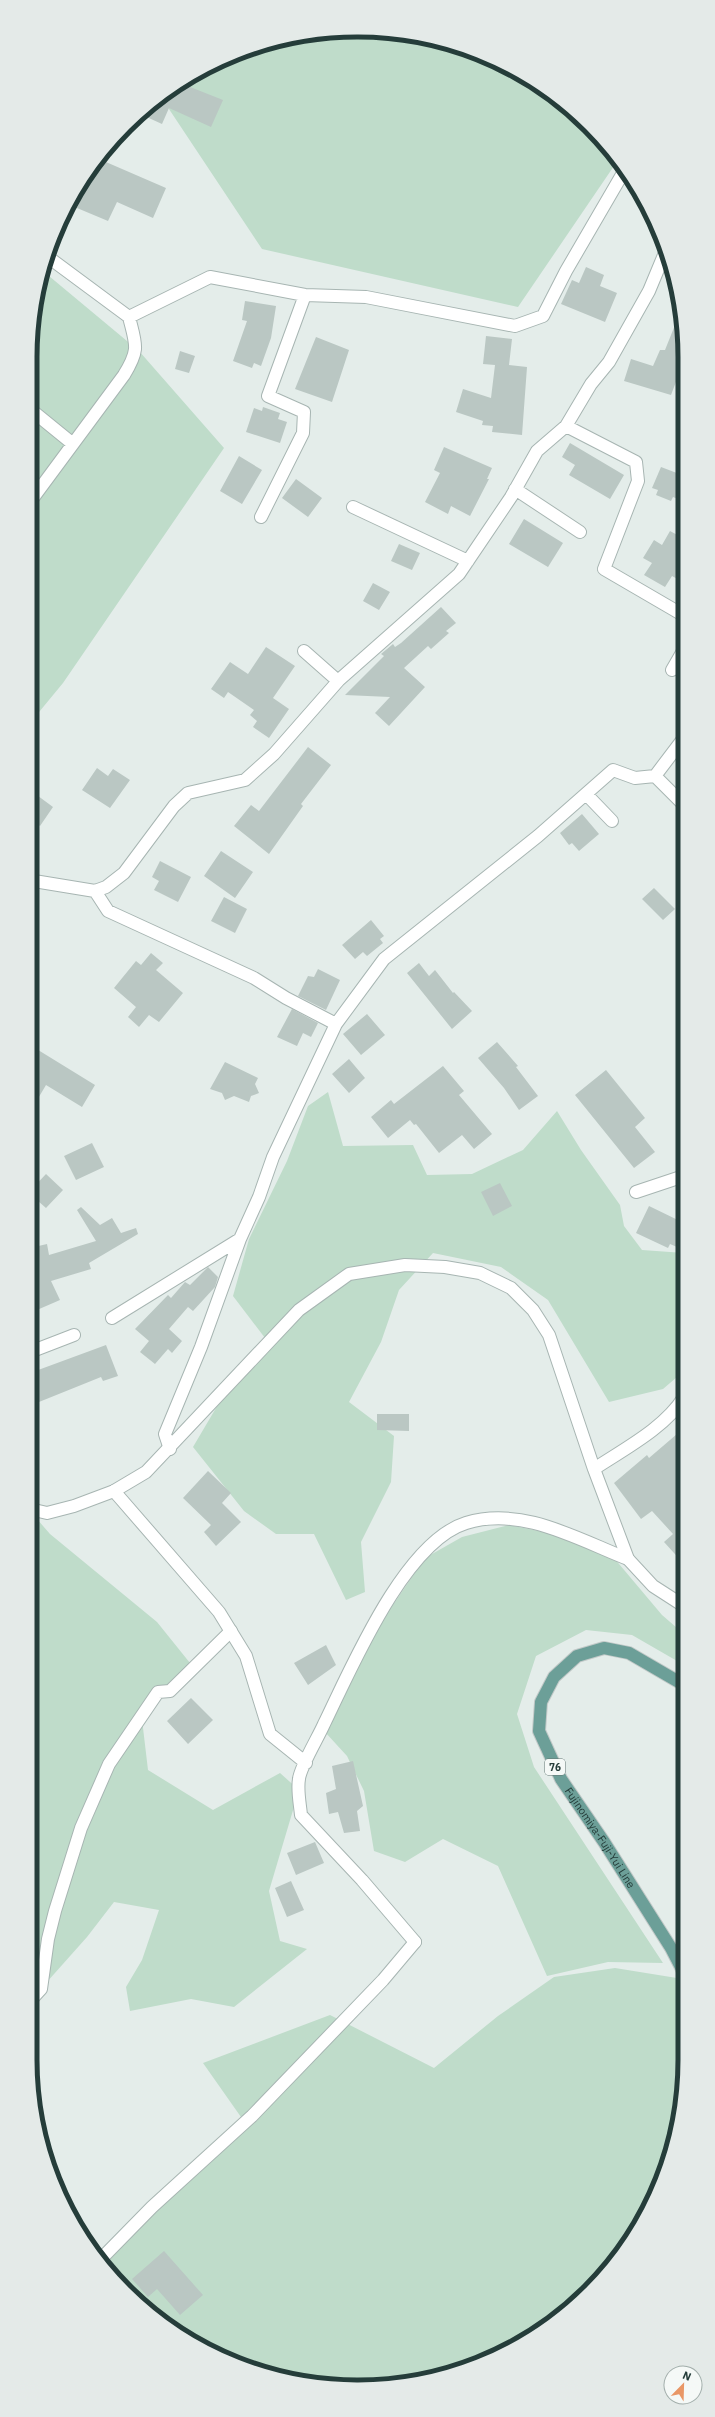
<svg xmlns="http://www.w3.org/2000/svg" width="715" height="2417" font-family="'IBM Plex Sans',sans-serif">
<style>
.green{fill:#bfdcca}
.building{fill:#bac7c3}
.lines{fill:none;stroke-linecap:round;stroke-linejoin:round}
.service-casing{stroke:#a7b5b2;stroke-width:14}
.minor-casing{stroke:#a7b5b2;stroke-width:14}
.tertiary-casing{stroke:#a7b5b2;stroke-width:14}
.primary-casing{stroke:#c2c9c8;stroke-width:14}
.service{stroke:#fff;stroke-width:12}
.minor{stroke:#fff;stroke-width:12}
.tertiary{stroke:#fff;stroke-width:12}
.primary{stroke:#6c9f98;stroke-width:12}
.labels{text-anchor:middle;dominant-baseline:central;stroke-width:4;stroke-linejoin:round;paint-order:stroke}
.shield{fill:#f5f9f7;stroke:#637573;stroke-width:1}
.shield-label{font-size:10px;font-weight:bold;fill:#253d3a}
.street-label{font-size:11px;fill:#253d3a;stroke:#f5f9f7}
.rim{fill:none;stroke:#253d3a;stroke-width:5}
</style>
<rect width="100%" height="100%" fill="#e4edea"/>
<path class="green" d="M357 30 421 36 503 64 589 126 616 163 518 307 262 249 161 97C198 67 247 45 293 36 314 32 336 32 357 30Z
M43 271 139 351 224 448 63 683 30 723V358L36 294Z
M328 1092 343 1146 413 1145 427 1175 472 1174 523 1150 557 1111 581 1150 620 1205 624 1226 642 1250 684 1253V1371L663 1389 609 1402 548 1300 501 1267 433 1253 399 1290 381 1342 349 1402 394 1436 391 1482 361 1542 365 1592 346 1600 314 1534H276L244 1511 193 1447 216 1408 265 1338 233 1296 249 1239 287 1161 308 1106Z
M30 1511 50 1534 157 1622 190 1663 141 1711 148 1770 213 1810 280 1773 299 1790 269 1891 280 1941 307 1949 234 2007 191 1999 130 2011 126 1987 142 1960 159 1910 114 1902 87 1937 30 2001Z
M509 1525 558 1535 614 1558 662 1615 684 1634V1665L632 1635 586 1630 536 1656 517 1714 534 1767 663 1963 608 1962 547 1976 498 1866 443 1839 405 1862 374 1851 364 1791 347 1756 325 1732 356 1666 386 1615 425 1558 462 1537Z
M615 1968 683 1979 685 1981V2059L679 2123 641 2223 604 2275 557 2319 503 2353 442 2376 336 2386 273 2376 213 2353 158 2319 111 2276 104 2263 155 2210 248 2127 203 2063 330 2015 434 2068 498 2016 554 1977Z"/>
<path class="building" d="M180 83 223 100 211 127 169 108 162 124 140 114Z
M99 159 166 188 153 218 117 202 108 221 77 208Z
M586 267 604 275 600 286 617 293 605 322 561 304 572 280 579 283Z
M245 301 276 306 271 338 261 366 254 363 252 368 233 361 247 321 242 320Z
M681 310 682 366 671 395 624 381 631 359 653 366 660 350H665Z
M486 336 512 339 509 365 527 367 522 435 492 432 493 426 482 425 483 421 456 412 463 389 491 398 495 365 483 364Z
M316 337 349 350 332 402 295 389Z
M180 351 195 356 189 373 175 369Z
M263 407 280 413 278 419 287 422 280 443 246 432 254 408 262 411Z
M570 443 624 475 610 499 569 475 575 465 562 457Z
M444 447 492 468 487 479H489L470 516 451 506 448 514 425 502 440 473 434 470Z
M239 456 262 470 242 504 220 491Z
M661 467 682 475 683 501 673 497 671 501 656 495 658 490 652 488Z
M296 479 322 498 308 517 282 498Z
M524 519 563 543 548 567 509 544Z
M670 531 683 538V582L672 576 665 587 644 575 652 563 643 558 654 540 662 545Z
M399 544 420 553 412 570 391 561Z
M373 583 390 592 379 610 363 601Z
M441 607 456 623 446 631 449 633 431 649 428 646 404 668 425 687 389 726 375 713 390 697 345 695 384 656 381 654 393 644 395 647 401 643Z
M266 647 295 666 273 698 289 709 269 738 253 727 257 721 250 715 254 710 228 692 224 698 211 689 230 662 248 674Z
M308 747 331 765 301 804 303 806 269 854 234 826 251 805 259 811Z
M97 768 108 776 113 769 130 780 110 808 82 790Z
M30 790 53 807 40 826 30 818Z
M582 814 599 834 579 851 572 843 569 845 560 833Z
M221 851 253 872 235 898 204 876Z
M160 861 191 877 178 902 154 890 159 881 152 877Z
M654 888 675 909 663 920 642 899Z
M224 897 247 909 235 933 211 921Z
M371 920 384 936 380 939 383 943 367 956 363 952 355 959 342 945Z
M151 953 163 963 156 970 183 993 159 1022 149 1015 139 1027 128 1017 136 1007 114 988 136 961 141 965Z
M419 963 429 976 435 970 453 993 454 992 472 1011 452 1029 407 973Z
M318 969 340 980 326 1010 298 996 308 976 314 977Z
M292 1009 318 1023 311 1037 303 1033 297 1046 277 1037Z
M367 1014 385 1035 361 1055 343 1034Z
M497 1042 518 1066 516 1067 538 1096 519 1110 504 1088 478 1058Z
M30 1045 95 1085 82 1107 46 1085 30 1112Z
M349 1059 365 1078 349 1093 332 1074Z
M225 1062 258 1078 255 1084 259 1093 251 1096 249 1102 234 1096 225 1100 222 1093 210 1089Z
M443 1066 464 1091 459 1095 492 1134 474 1149 462 1135 439 1153 416 1124 414 1125 410 1120 388 1138 371 1117 391 1100 394 1104Z
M606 1070 645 1118 635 1127 655 1152 634 1168 575 1095Z
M92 1143 104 1167 76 1180 64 1156Z
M46 1174 63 1190 46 1208 30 1194V1191Z
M500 1183 512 1206 493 1216 481 1192Z
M649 1206 684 1223V1250L670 1244 668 1248 636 1233Z
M81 1207 100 1225 112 1218 121 1233 136 1228 138 1234 89 1263 91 1269 51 1281 60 1300 30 1313V1248L47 1244 49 1255 96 1241 77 1210Z
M208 1267 218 1277 215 1287 193 1311 188 1307 169 1329 182 1341 172 1353 168 1349 155 1364 140 1352 149 1341 135 1329 168 1295 171 1298 185 1282 190 1285Z
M106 1345 118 1376 103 1381 101 1377 34 1404 30 1392V1373Z
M377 1414H409V1431L377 1430Z
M684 1428V1564L664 1542 673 1534 652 1511 641 1519 614 1483 647 1455 649 1458Z
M208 1471 231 1493 222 1503 241 1522 216 1546 204 1532 211 1525 183 1498Z
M326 1645 336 1665 308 1685 294 1663Z
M191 1698 213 1720 188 1744 167 1721Z
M353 1761 363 1806 357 1811 360 1831 344 1833 338 1812 329 1814 326 1793 336 1789 332 1766Z
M315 1842 324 1863 296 1875 287 1853Z
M291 1881 304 1910 287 1917 275 1888Z
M164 2251 203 2295 180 2315 157 2289 148 2297 132 2279Z"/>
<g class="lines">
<defs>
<path id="service" d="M30 2001 41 1989 48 1939 55 1911 81 1828 109 1764 158 1692 170 1691 231 1631
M101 2259 152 2207 252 2116 383 1980 415 1942"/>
<path id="minor" d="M129 317 210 277 305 295 366 297 515 326 543 316 566 271 623 173
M30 409 73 444
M566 426 636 462 638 481 604 569 683 615
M515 489 580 532
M30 502 124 375C140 349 136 345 129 317L48 257
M353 507 468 561
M261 517 303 433 304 412 268 396 305 295
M304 651 338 681
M672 670 683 651
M655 776 683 804
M586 794 612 821
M30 883 34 881 95 891 106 887 124 873 174 806 188 793 245 780 274 754 339 680 459 574 511 497 537 451 566 426 591 384 609 362 649 291 664 255
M95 891 108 911 254 978 286 998 336 1024
M636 1192 684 1176
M240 1239 259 1197 273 1157 336 1024 384 959 538 836 613 770 635 778 655 776 683 739
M112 1318 240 1239 201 1347 165 1434 170 1449
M30 1352 74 1335
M678 1407 684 1415
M114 1491 219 1612 246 1656 270 1734 306 1763
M415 1942 362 1880 301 1815C300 1804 297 1790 299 1779 300 1767 319 1736 324 1724 351 1669 404 1542 466 1523 522 1506 577 1539 628 1559"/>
<path id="tertiary" d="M594 1469C624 1449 665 1428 684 1397
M30 1509 47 1513 74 1506 114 1491 146 1472 299 1310 349 1274 405 1265 445 1267 480 1273 511 1288 533 1310 549 1335 594 1469 628 1559 653 1586 684 1606"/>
<g id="primary">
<path id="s1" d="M684 1685 629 1653 604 1648 577 1656 554 1677 541 1702 539 1731 561 1779 604 1842 671 1948 685 1975"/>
</g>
</defs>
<use href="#service" class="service-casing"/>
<use href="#minor" class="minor-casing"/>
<use href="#tertiary" class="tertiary-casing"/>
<use href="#primary" class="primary-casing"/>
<use href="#service" class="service"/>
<use href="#minor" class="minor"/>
<use href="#tertiary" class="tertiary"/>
<use href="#primary" class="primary"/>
</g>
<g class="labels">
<rect class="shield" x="545" y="1759" width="20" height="16" rx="3"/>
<g class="shield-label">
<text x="555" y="1767">76</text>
</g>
<g class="street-label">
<text stroke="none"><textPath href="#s1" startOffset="329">Fujinomiya-Fuji-Yui Line</textPath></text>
</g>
</g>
<path d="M0 0H715V2417H0ZM357 37H358A320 320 0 0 1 678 357V2060A320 320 0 0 1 358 2380H357A320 320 0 0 1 37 2060V357A320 320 0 0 1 357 37Z" fill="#e4eae8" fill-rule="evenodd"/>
<path class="rim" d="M357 37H358A320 320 0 0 1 678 357V2060A320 320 0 0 1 358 2380H357A320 320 0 0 1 37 2060V357A320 320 0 0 1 357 37Z"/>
<g transform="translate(683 2385) rotate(23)"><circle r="19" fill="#f5f9f7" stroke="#a2aeab"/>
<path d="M0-3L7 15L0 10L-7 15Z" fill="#e99766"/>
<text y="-6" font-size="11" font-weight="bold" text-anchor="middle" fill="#253d3a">N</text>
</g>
</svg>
